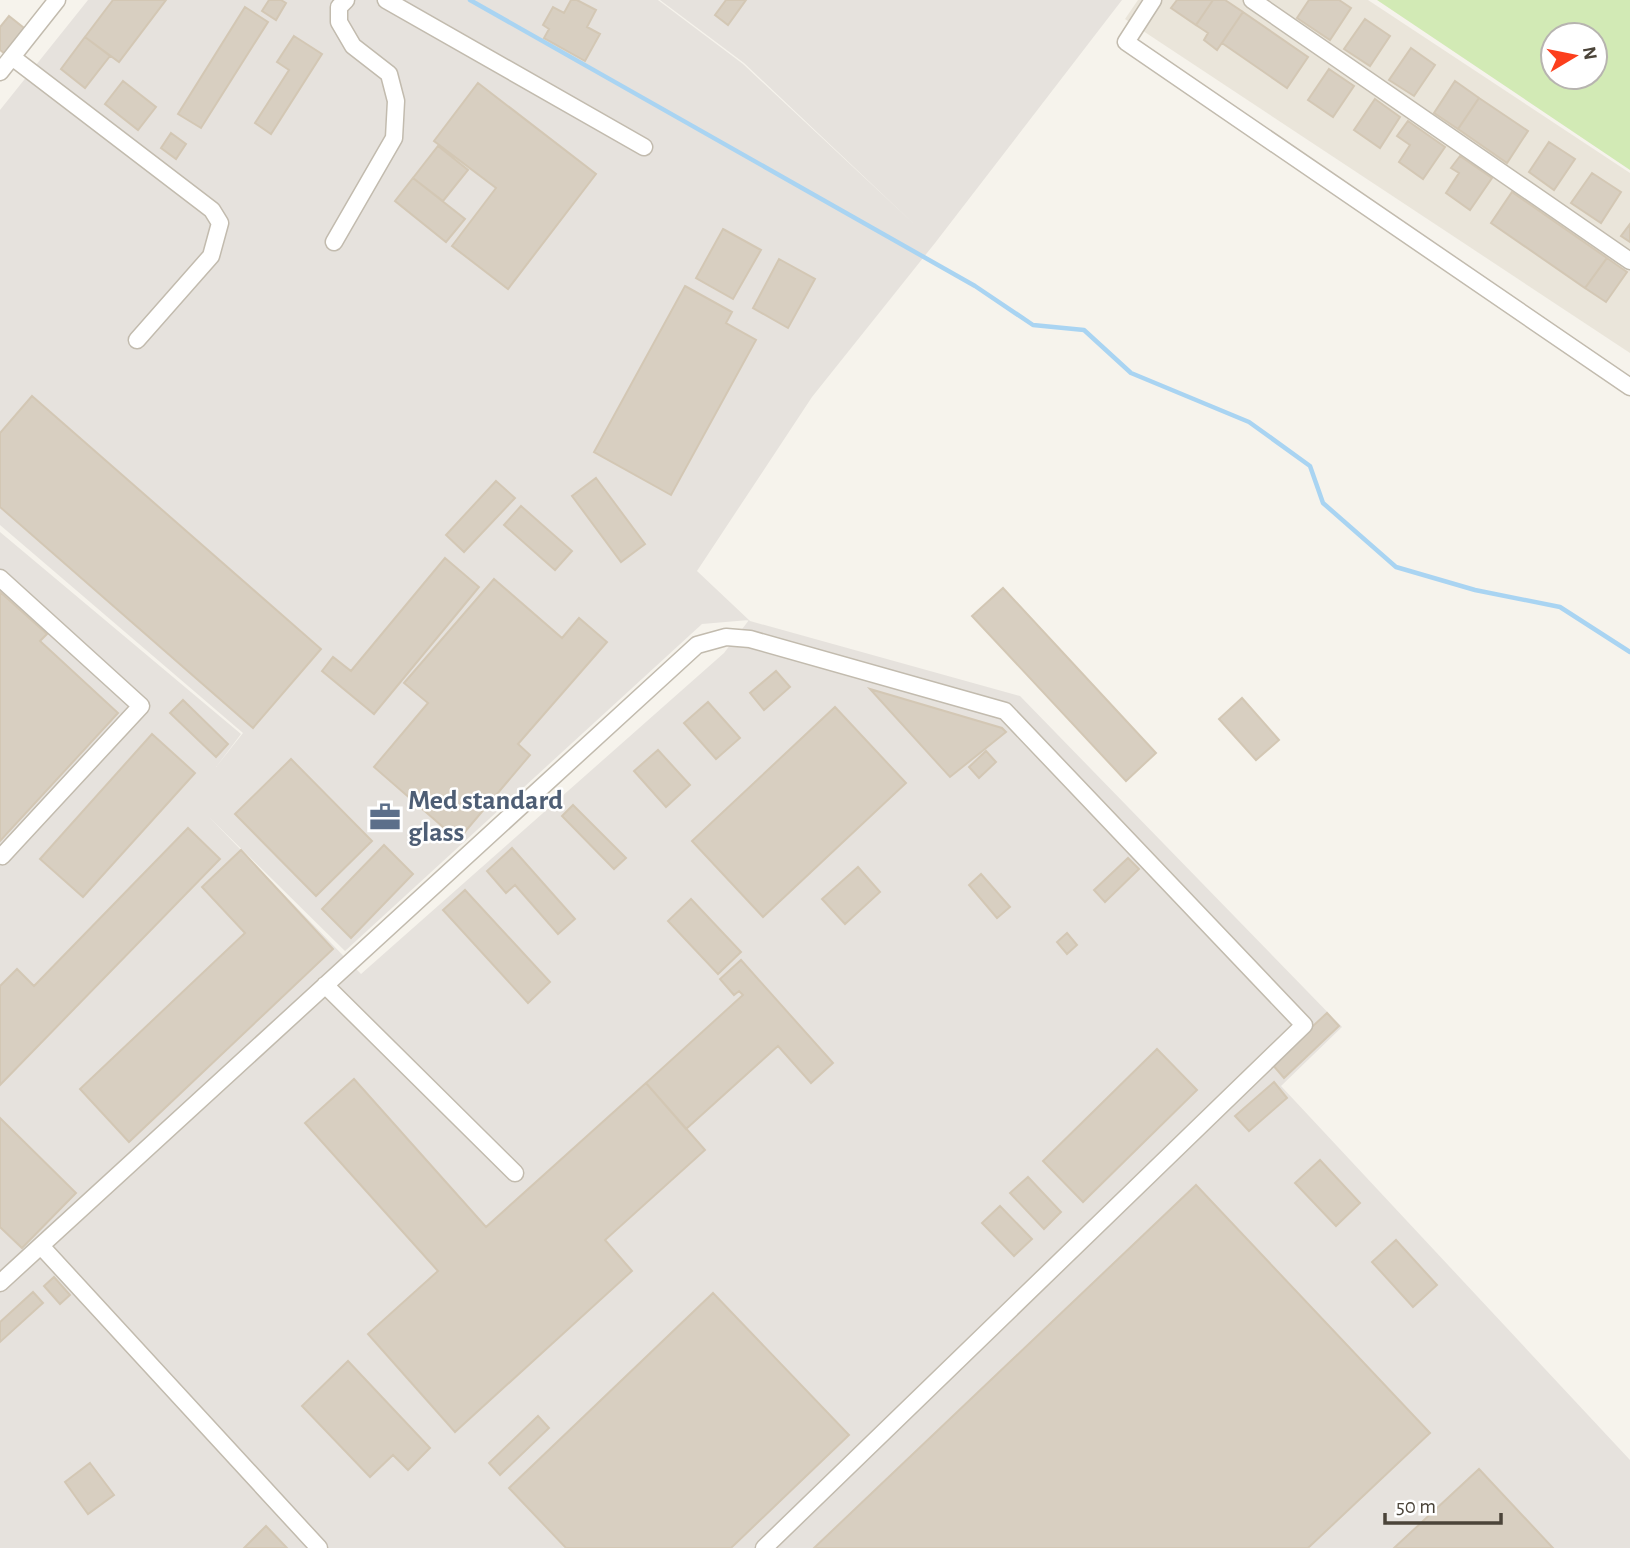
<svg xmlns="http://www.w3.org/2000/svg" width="1630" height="1548" font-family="'Alegreya Sans',sans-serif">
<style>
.residential{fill:#eae5da}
.industrial{fill:#e6e2dd;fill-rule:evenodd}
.green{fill:#d2eab5;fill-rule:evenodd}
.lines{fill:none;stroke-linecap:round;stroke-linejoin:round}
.stream{stroke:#a9d4f2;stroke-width:4.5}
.building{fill:#d8cfc1;stroke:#d3c7b4;stroke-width:2}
.minor-casing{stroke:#c2bbae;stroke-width:19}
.minor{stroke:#fff;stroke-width:16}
.labels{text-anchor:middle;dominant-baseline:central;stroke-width:5;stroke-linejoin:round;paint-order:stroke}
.service-label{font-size:28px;font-weight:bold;fill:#4e5e75;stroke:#fff;text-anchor:start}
</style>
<rect width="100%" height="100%" fill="#f6f3ec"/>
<path class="residential" d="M1138 0H1368L1630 173V353L1125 19Z"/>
<path class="industrial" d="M88 0H658L743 64 914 224 744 63 660 0H1122L935 243 812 397 697 571 750 621 1020 696 1342 1027 1281 1086 1630 1460V1548H0V532L241 734 216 767 243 733 0 525V110ZM749 620 724 653 361 974 209 817 345 951 702 624Z"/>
<path class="green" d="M1377 0H1630V170ZM1553 35H1595V77H1553Z"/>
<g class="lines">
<path class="stream" d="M470 0 975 286 1033 325 1084 330 1131 373 1249 422 1310 466 1323 503 1396 567 1475 590 1560 607 1630 652"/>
</g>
<path class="building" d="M113 0H166L119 62 85 37Z
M269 0H281L286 3 276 20 262 11Z
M571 0H577L596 10 587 27 600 34 585 61 544 38 549 29 543 25 553 7 564 13Z
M726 0H746L728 25 715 15Z
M1177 0H1213L1196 25 1171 8Z
M1213 0H1225L1243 12 1217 50 1204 40 1208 33 1196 25Z
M1309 0H1339L1351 8 1330 40 1297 18Z
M245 7 268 22 201 128 178 114Z
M1243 12 1308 57 1287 88 1222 43Z
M9 16 24 28 4 53 0 50V27Z
M1365 19 1390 36 1370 66 1344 49Z
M294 36 322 54 271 134 255 123 289 70 277 62Z
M85 37 110 56 85 88 61 69Z
M1411 48 1435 65 1414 96 1389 80Z
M1329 69 1354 86 1333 117 1308 100Z
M123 81 156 107 138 130 105 104Z
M1455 81 1479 98 1458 129 1434 113Z
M478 83 596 174 508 289 452 246 496 188 434 141Z
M1479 98 1528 131 1507 163 1458 129Z
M1375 99 1400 117 1380 148 1354 130Z
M1408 121 1445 147 1423 179 1399 162 1410 145 1397 136Z
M171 133 186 144 176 159 161 148Z
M1549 142 1575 159 1554 190 1529 172Z
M438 146 468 170 443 201 413 178Z
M1460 156 1492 178 1470 210 1446 193 1459 173 1451 168Z
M1592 173 1621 192 1601 223 1571 203Z
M413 178 465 219 446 242 395 201Z
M1512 192 1607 258 1585 288 1491 223Z
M1630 224V242L1621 236Z
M723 229 761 250 733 299 696 278Z
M1607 258 1627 272 1606 302 1585 288Z
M779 259 815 279 788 328 753 308Z
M685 286 732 312 726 323 756 340 671 495 594 452Z
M32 396 321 649 253 728 0 507V433Z
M596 478 645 544 621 562 572 496Z
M496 481 515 498 464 552 446 535Z
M521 506 572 551 555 570 504 525Z
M445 558 479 587 374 714 322 671 333 657 351 671Z
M494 579 562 638 579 618 607 642 518 744 530 755 458 840 374 767 428 703 404 683Z
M1003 588 1156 753 1126 781 972 616Z
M0 592 47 634 40 641 118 713 0 841Z
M776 671 790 687 764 710 750 693Z
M870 689 1002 728 1006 732 950 777Z
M1242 698 1279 740 1256 760 1219 719Z
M183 700 228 744 216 757 170 713Z
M708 702 740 738 716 759 684 723Z
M835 707 906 783 763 917 692 841Z
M152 734 195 773 83 897 40 859Z
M658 750 690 785 666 807 634 771Z
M986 751 996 762 979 778 969 767Z
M291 759 372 841 316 896 235 814Z
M573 805 626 858 614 869 562 816Z
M188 828 220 859 0 1085V986L17 969 34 986Z
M384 845 413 874 351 938 322 909Z
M512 848 575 919 558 934 515 885 506 893 487 871Z
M241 850 333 949 129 1142 80 1089 245 933 202 887Z
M1128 858 1139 869 1105 902 1094 890Z
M858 867 880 892 845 924 822 899Z
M981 874 1010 907 997 918 969 885Z
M465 890 550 982 528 1003 443 910Z
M691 899 741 952 718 974 668 921Z
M1067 933 1077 945 1067 954 1057 942Z
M741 960 833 1063 811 1083 778 1046 686 1129 646 1083 743 995 739 991 734 995 720 979Z
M1327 1013 1339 1026 1284 1078 1272 1064Z
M1157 1049 1197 1090 1083 1202 1043 1161Z
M354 1079 486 1227 646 1083 705 1150 605 1240 632 1271 455 1432 368 1334 438 1271 305 1123Z
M1274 1082 1287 1098 1249 1131 1235 1116Z
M0 1118 76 1193 22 1248 0 1227Z
M1320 1160 1360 1203 1336 1226 1295 1183Z
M1028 1177 1061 1212 1044 1229 1010 1193Z
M1196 1185 1430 1433 1308 1548H814Z
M1000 1206 1032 1239 1014 1256 982 1223Z
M1396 1240 1437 1285 1413 1307 1372 1262Z
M54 1277 70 1295 60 1304 44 1286Z
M33 1292 43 1303 0 1342V1322Z
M713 1293 849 1435 731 1548H566L509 1488Z
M348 1361 430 1448 408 1470 393 1455 370 1477 302 1406Z
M538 1416 549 1428 500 1475 489 1463Z
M90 1463 114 1495 88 1514 65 1482Z
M1479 1469 1553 1548H1394Z
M266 1526 287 1548H244Z"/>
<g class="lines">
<defs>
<path id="minor" d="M386 0 644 147
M1153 0 1126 42 1630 387
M1252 0 1630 261
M12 57 212 210 220 223 211 256 137 340
M0 72 57 0
M334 242 394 138 396 101 389 74 353 46 339 22V7L346 0
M0 578 141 706 2 856 0 855
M325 985 515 1173
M41 1246 319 1548
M0 1283 697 645 726 637 750 639 1005 711 1304 1025 764 1548"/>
</defs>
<use href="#minor" class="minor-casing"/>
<use href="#minor" class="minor"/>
</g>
<defs>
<symbol id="office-bare" viewBox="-9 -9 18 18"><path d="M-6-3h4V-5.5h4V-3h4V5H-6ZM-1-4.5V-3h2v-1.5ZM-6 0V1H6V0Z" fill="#5c6f8a" stroke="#fff" stroke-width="2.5" paint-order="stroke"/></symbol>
</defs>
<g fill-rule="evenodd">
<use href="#office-bare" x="363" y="795" width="44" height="44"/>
</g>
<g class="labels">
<g class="service-label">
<text x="408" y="801">Med standard<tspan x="408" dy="32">glass</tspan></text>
</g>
</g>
<g transform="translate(1574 56) rotate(80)"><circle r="33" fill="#ffffff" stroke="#b7b4b0" stroke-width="2"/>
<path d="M0-5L12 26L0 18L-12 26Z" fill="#fc3f1d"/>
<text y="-10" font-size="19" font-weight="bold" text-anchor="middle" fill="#4b4439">N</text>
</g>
<path d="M1385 1513v10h116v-10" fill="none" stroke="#4b4439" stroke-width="3.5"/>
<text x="1396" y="1513" font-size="21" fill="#4b4439" stroke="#ffffff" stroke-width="5" paint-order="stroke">50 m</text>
</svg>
